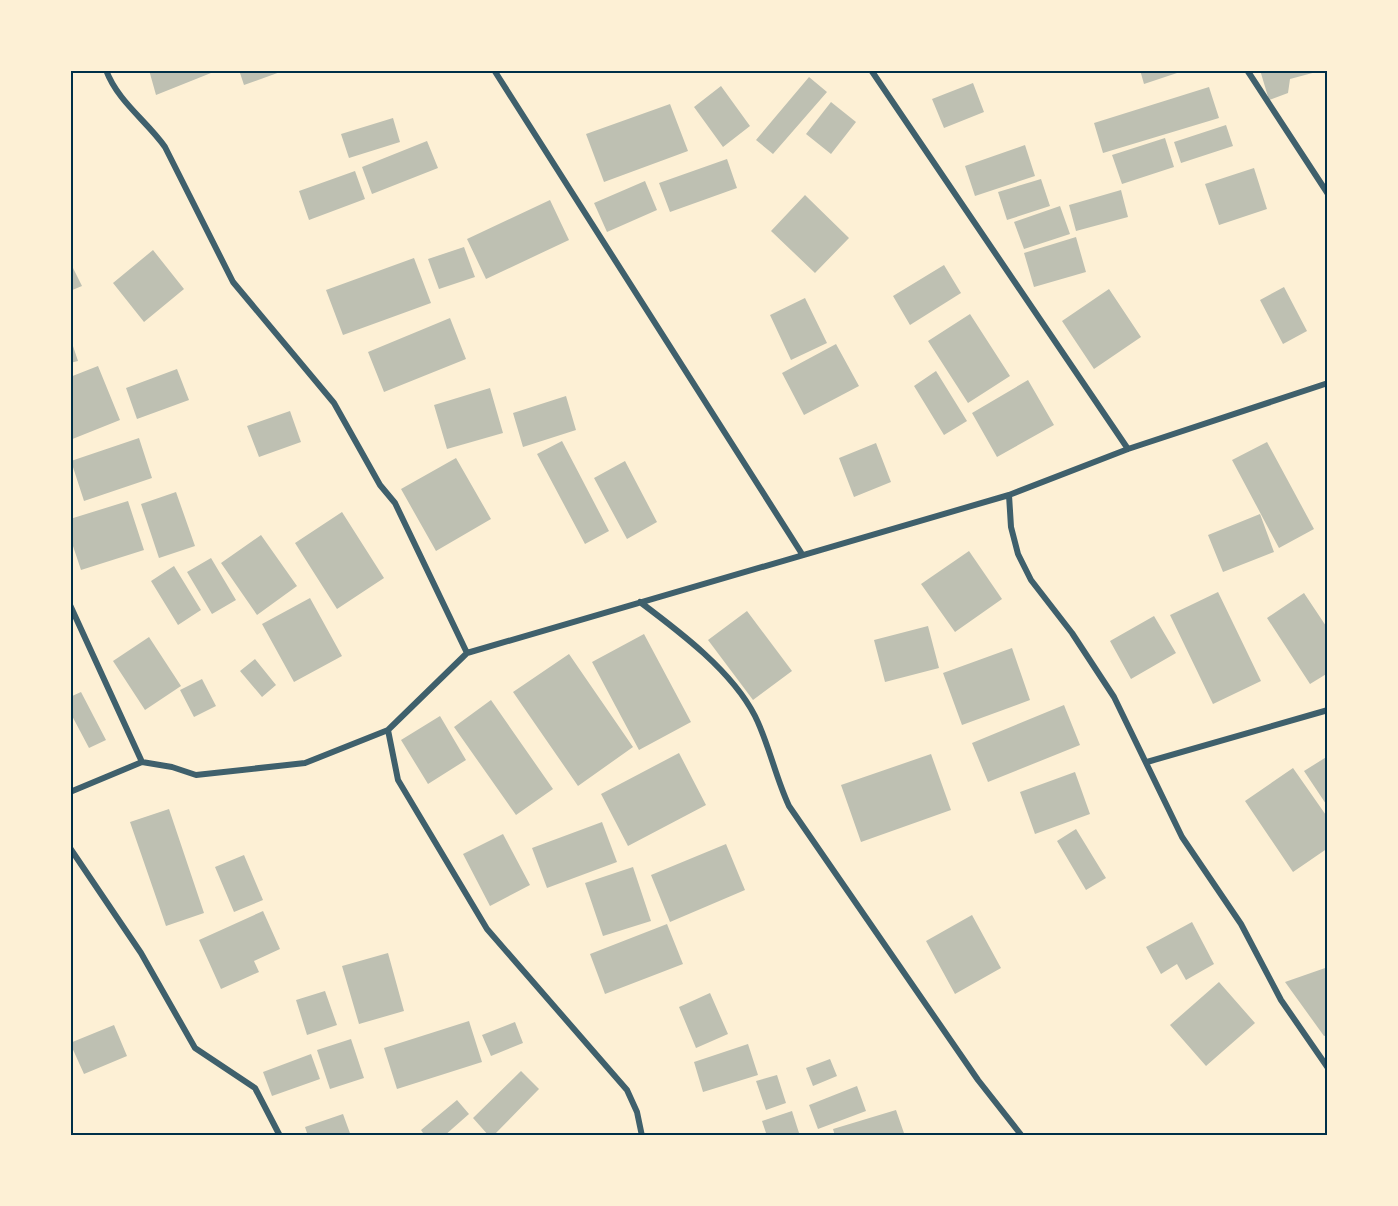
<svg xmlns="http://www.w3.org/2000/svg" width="1398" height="1206" font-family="Mulish,sans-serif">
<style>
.building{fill:#bec0b2}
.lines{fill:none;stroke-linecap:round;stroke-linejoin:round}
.minor{stroke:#3f606c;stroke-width:6}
.neatline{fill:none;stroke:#003049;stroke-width:2}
</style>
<rect width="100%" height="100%" fill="#fdf0d5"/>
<path class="building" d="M149 70H216V71L156 95Z
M239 70H283V71L244 85Z
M1140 70H1183V71L1144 84Z
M1260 70H1320V71L1290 79 1288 93 1269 100Z
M809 77 827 92 773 154 756 140Z
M973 83 984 112 944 128 932 99Z
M721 86 750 126 723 147 694 107Z
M1209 87 1219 118 1103 153 1094 123Z
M831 102 856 122 831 154 806 134Z
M670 104 688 151 604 182 586 134Z
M393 118 400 142 349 158 341 134Z
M1226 125 1233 146 1181 163 1174 142Z
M1165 138 1174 167 1122 184 1112 155Z
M427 141 438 168 372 194 362 167Z
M1025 145 1035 176 975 196 965 166Z
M727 159 737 188 670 212 659 183Z
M1254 168 1267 209 1219 225 1205 184Z
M355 171 365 199 309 220 299 191Z
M1041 179 1050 206 1007 220 998 192Z
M645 181 657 210 607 232 594 203Z
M1121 190 1128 217 1076 231 1069 205Z
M805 195 849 238 815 273 771 231Z
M550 200 569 240 486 279 467 239Z
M1060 206 1070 234 1024 249 1014 222Z
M1076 237 1086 272 1034 287 1024 253Z
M464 247 475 277 439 289 428 259Z
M153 250 184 289 144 322 113 283Z
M414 258 431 303 343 335 326 290Z
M70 262 82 286 70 291Z
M944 265 961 293 910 325 893 296Z
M1284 287 1307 331 1283 344 1260 300Z
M1109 289 1141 337 1094 369 1062 321Z
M805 298 827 343 791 360 770 315Z
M970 314 1010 376 968 403 928 341Z
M450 318 466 359 384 392 368 352Z
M70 337 78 361 70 363Z
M836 344 859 386 804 415 782 373Z
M98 366 120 420 70 440V377Z
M177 369 189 400 137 419 126 388Z
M936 371 967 421 944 435 914 386Z
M1028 380 1054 425 997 457 972 413Z
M490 388 503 433 447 449 434 405Z
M566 396 576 430 523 447 513 413Z
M290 411 301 442 259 457 247 426Z
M139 438 152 478 84 501 71 461Z
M562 441 609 531 585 544 537 454Z
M1267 442 1314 529 1279 548 1232 460Z
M876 443 891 482 854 497 839 458Z
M456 458 491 519 436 551 401 489Z
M625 461 657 522 627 539 594 478Z
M176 492 195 546 159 558 141 504Z
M128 501 144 550 81 570 70 537V519Z
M342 512 384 578 337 609 295 543Z
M1260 514 1274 552 1223 572 1208 535Z
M261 535 297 586 257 615 221 563Z
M969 551 1002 599 955 632 921 584Z
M211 558 236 600 212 614 187 572Z
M174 566 201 610 178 625 151 581Z
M1218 592 1261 681 1213 704 1170 615Z
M1304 593 1328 629V673L1310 684 1267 618Z
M310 598 342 656 294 682 262 624Z
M747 611 792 671 753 700 708 640Z
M1154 616 1176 653 1131 679 1110 641Z
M928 626 939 668 885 682 874 640Z
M644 634 691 722 639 750 592 662Z
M149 637 181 686 145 710 113 661Z
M1012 648 1030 700 962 725 943 673Z
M569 654 633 747 578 786 513 692Z
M255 659 276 685 262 697 240 671Z
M202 679 216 706 194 717 180 690Z
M81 692 106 740 89 748 70 712V697Z
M491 700 553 789 516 815 454 727Z
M1064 705 1080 745 988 782 972 743Z
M440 716 466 760 428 784 401 740Z
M679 753 706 805 628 846 601 794Z
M931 754 951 810 861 842 841 785Z
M1328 756V807L1304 771Z
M1293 768 1328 818V848L1293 872 1245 801Z
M1075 772 1090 814 1035 834 1020 792Z
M169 809 204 913 166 926 130 822Z
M602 822 617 862 547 888 532 848Z
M1076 829 1106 878 1086 890 1057 841Z
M503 834 530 885 490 906 463 854Z
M726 844 745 890 670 922 651 875Z
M244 855 263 900 234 912 215 867Z
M633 867 651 921 603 936 585 883Z
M263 911 280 949 254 961 259 972 221 989 199 940Z
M972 915 1001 968 955 994 926 941Z
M1192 922 1214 964 1186 980 1177 964 1161 974 1146 947Z
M667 924 683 964 605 994 590 954Z
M388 953 404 1011 359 1024 342 966Z
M1328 967V1035L1324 1036 1285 982Z
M1219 982 1255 1023 1206 1066 1170 1025Z
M325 991 337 1025 307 1035 296 1000Z
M710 993 728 1034 696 1048 679 1007Z
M469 1021 482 1062 397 1089 384 1048Z
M515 1022 523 1043 491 1056 482 1035Z
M114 1025 127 1056 84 1074 70 1043Z
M351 1039 364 1078 330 1089 317 1050Z
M748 1044 758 1075 703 1092 694 1062Z
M311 1054 320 1079 272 1096 263 1072Z
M830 1059 837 1076 813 1086 806 1068Z
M521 1071 539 1089 493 1136H489L473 1118Z
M777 1075 786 1103 766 1110 756 1081Z
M857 1086 866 1111 818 1129 809 1105Z
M457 1100 469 1114 444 1136H425L421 1130Z
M896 1110 905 1136H835L833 1129Z
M792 1111 800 1136H767L762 1121Z
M343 1114 351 1136H308L305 1127Z"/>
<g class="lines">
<path class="minor" d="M106 70C118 102 147 121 165 147L233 282 334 403 380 485 395 503 467 653
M494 70 802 554
M871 70 1128 449
M1247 70 1328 194
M1009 495 1011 527 1018 554 1031 580 1072 633 1114 697 1182 837 1241 924 1281 1000 1328 1068
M640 602C680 632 732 671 755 716 769 744 775 776 789 806L978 1080 1022 1136
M70 605 142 762
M388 730 398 780 487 929 627 1090 637 1112 642 1136
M1147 762 1328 710
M70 792 142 762 172 767 196 775 305 763 388 730 467 653 1009 495 1128 449 1328 383
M70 848 141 953 195 1048 255 1088 280 1136"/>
</g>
<rect width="1398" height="1206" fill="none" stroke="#fdf0d5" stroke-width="144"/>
<rect x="72" y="72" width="1254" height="1062" class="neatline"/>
</svg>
